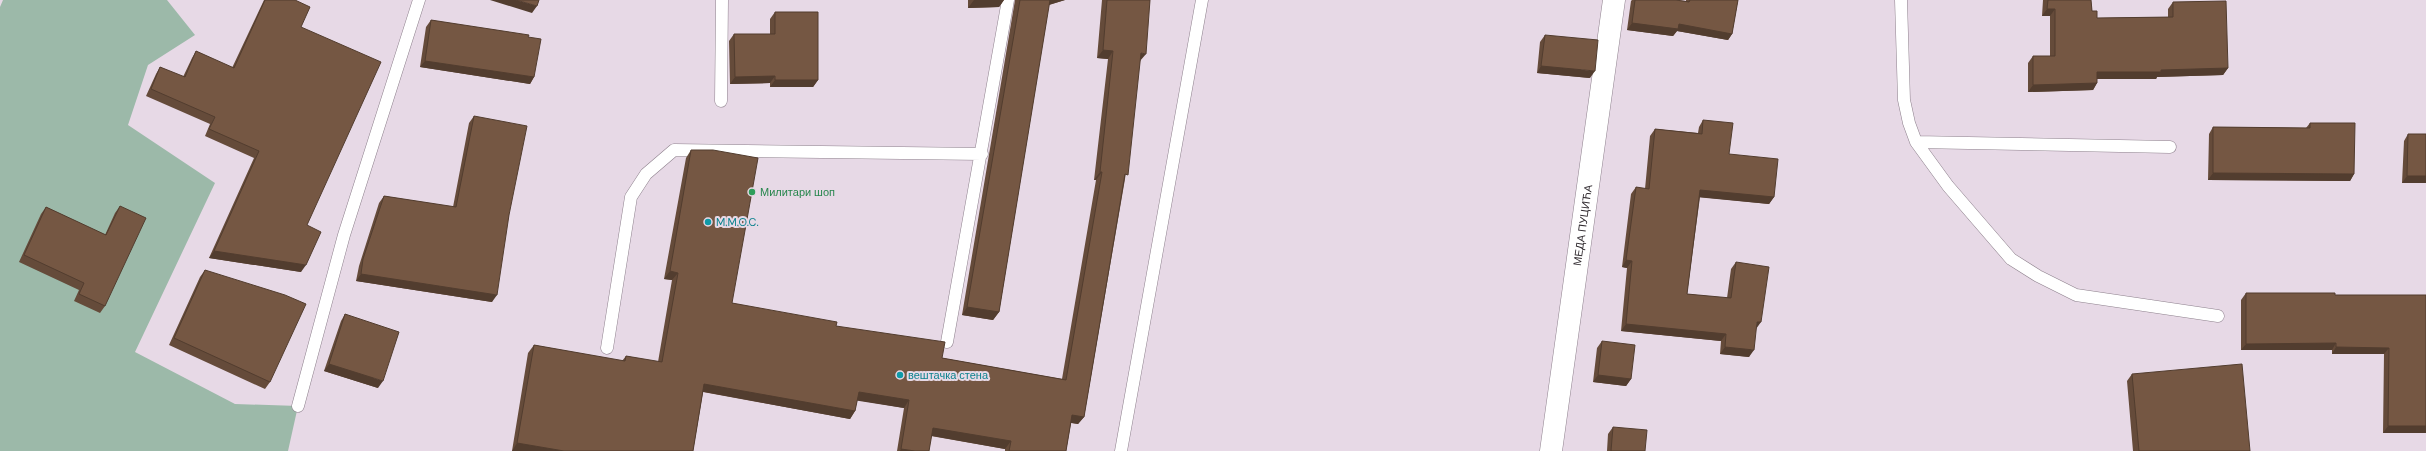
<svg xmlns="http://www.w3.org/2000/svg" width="2426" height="451" font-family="'DM Sans',sans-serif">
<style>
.green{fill:#9cb9a9}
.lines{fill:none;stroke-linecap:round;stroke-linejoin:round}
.service-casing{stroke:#8e818d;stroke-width:13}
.minor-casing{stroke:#8e818d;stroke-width:23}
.service{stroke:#fff;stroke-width:12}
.minor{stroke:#fff;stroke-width:22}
.wall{fill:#654b3a}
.shaded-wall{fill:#523d2f}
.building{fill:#755743;stroke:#523d2f}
.leisure-dot{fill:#2e9e5b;stroke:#e7d9e6;stroke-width:1.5}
.culture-dot{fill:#0f9aa8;stroke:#e7d9e6;stroke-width:1.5}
.labels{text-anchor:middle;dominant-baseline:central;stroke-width:4;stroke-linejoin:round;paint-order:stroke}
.leisure-label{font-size:11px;fill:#27864d;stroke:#e7d9e6;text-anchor:start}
.culture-label{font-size:11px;fill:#0d838f;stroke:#e7d9e6;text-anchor:start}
.street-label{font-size:11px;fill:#302a2f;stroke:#e7d9e6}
</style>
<rect width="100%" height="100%" fill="#e7d9e6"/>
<path class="green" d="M3 0H167L195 35 148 65 128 125 215 183 135 352 235 404 298 406 288 451H0V7Z"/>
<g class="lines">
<defs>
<path id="service" d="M1901 0 1904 100 1909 123 1916 142 1948 186 2011 259 2038 276 2076 295 2218 316
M721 101 722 0
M1916 142 2170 147
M947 342 1008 0
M607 348 631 197 646 174 674 150 982 154
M298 406 344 235 419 0
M1121 451 1202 0"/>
<g id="minor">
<path id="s1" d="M1551 451 1614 0"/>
</g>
</defs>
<use href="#service" class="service-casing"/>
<use href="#minor" class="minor-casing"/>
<use href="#service" class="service"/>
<use href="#minor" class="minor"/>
</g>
<path class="wall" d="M264 0H295L301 27 307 225 301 272 209 258 254 158 205 136 210 124 146 96 156 74 160 67 183 77 192 58 196 51 232 68Z
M968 0H1004L999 7 968 8Z
M1015 0H1065L1049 5 999 312 993 320 962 315Z
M1102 0H1150L1140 61 1125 179 1084 417 1078 424 1071 423 1066 451H1005V449L931 436 929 451H897L904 408 857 400 855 411 850 419 703 392 693 451H512L528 353 534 345 622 361 626 356 658 362 672 280 664 279 686 158 691 150 732 303 836 326 942 358 1062 379 1096 180H1094L1108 59 1097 58Z
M1632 0H1676L1686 1V0H1738L1732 34 1728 40 1677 31 1673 36 1627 30 1631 1Z
M2043 0H2091L2092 11 2097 18 2168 17V9L2173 2 2228 68 2223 75 2157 77 2156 79H2097V83L2093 90 2028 92V63L2033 56H2050V16H2042Z
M775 12 818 80 813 87H770V83L730 84 729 41 734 34H770V19Z
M431 20 528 37 534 77 530 84 420 67 426 27Z
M1545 35 1590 78 1537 73 1540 42Z
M474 116 509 215 492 302 356 281 359 266 379 203 384 196 453 207 469 123Z
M1703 120 1729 154 1774 197 1769 204 1700 197 1687 294 1727 298 1731 269 1736 262 1756 329 1749 357 1720 354 1721 341 1621 331 1627 268 1622 267 1631 194 1636 187 1645 189 1650 136 1655 129 1698 133 1699 127Z
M2310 123 2354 174 2350 181 2208 180 2209 134 2213 127 2306 128Z
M2408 134H2426V183H2402L2404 141Z
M120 206 105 306 100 313 74 301 79 290 19 262 41 214 46 207 105 235 115 213Z
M205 270 270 382 265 389 169 345 200 277Z
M2246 293 2335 295H2426V433H2383L2384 354H2332V350H2241V300Z
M345 314 378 388 324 371 341 321Z
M1602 341 1631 379 1626 386 1593 382 1597 348Z
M2132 374 2250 451H2133L2127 381Z
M1613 427 1645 451H1607L1608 434Z"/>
<path class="shaded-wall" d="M490 0H516L537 6 532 13Z
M974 0H1004L999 7 968 8Z
M1049 0H1065L1045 6Z
M2047 9H2055L2050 16H2042Z
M1632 23 1679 24 1732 34 1728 40 1677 31 1673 36 1627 30Z
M1103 50 1113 51 1108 59 1097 58Z
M1141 53 1146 54 1140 61Z
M425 61 534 77 530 84 420 67Z
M1541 66 1595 71 1590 78 1537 73Z
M2228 68 2223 75 2157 77 2156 79H2093L2097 72 2161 70Z
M775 76 770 83 730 84 735 77Z
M775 80H818L813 87H770Z
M2097 83 2093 90 2028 92 2033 85Z
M1100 172H1102L1096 180H1094Z
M2213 173 2354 174 2350 181 2208 180Z
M2407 176H2426V183H2402Z
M1700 190 1774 197 1769 204 1696 197Z
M214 251 306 265 301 272 209 258Z
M1626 260 1632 261 1627 268 1622 267Z
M670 271 678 273 672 280 664 279Z
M361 274 497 295 492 302 356 281Z
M967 307 999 312 993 320 962 315Z
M1757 322H1761L1756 329Z
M1626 324 1726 334 1721 341 1621 331Z
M2336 343 2332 350H2241L2246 344Z
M1725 347 1754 350 1749 357 1720 354Z
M2336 347 2389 348 2384 354H2332Z
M329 364 383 381 378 388 324 371Z
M1598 375 1631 379 1626 386 1593 382Z
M704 384 855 411 850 419 699 391Z
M859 392 909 400 904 408 853 400Z
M1072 415 1084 417 1078 424 1067 422Z
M2388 426H2426V433H2383Z
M933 428 1011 441 1005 449 927 435Z
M517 443 564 451H512Z
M901 449 915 451H900Z"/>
<path class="building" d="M265 0H295L310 7 301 27 381 62 307 225 321 232 306 265 214 251 259 151 209 129 215 117 151 89 160 67 185 77 196 51 234 68Z
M516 0H539L537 6Z
M1020 0H1050L999 312 967 307Z
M1107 0H1150L1146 54 1141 53 1128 175 1125 174 1084 417 1072 415 1066 451H1009L1011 441 933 428 929 451H915L901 449 909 400 859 392 855 411 704 384 693 451H564L517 443 534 345 625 361 626 356 662 362 678 273 670 271 691 150H713L758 158 732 303 837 322 836 326 945 342 942 358 1066 380 1102 172H1100L1113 51 1103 50Z
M1635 0H1676L1689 2 1690 0H1738L1732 34 1679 24 1678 29 1632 23Z
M2048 0H2091L2092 11H2097V18L2173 17V2L2226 1 2228 68 2161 70V72H2097V83L2033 85V56H2055V9H2047Z
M775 12H818V80H775V76L735 77 734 34H775Z
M431 20 529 35 528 37 541 39 534 77 425 61Z
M1545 35 1598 40 1595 71 1541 66Z
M474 116 527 126 509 215 497 295 361 274 363 259 384 196 456 207Z
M1703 120 1733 123 1729 154 1778 159 1774 197 1700 190 1687 294 1731 298 1736 262 1769 267 1761 322H1757L1754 350 1725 347 1726 334 1626 324 1632 261 1626 260 1636 187 1649 189 1655 129 1702 134Z
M2310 123H2355L2354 174 2213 173V127L2310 128Z
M2408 134H2426V176H2407Z
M120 206 146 218 105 306 79 294 84 283 24 255 46 207 106 235Z
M205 270 285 295 306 304 270 382 174 338Z
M2246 293H2335V295H2426V426H2388L2389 348 2336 347V343L2246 344Z
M345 314 399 332 383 381 329 364Z
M1602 341 1635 345 1631 379 1598 375Z
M2242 364 2250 451H2139L2132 374Z
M1613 427 1647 430 1645 451H1611Z"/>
<circle class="leisure-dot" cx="752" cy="192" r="4"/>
<g class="culture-dot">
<circle cx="708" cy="222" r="4"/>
<circle cx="900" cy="375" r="4"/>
</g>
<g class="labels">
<g class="leisure-label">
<text x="760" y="192">Милитари шоп</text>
</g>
<g class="culture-label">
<text x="716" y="222">M.M.O.C.</text>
<text x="908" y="375">вештачка стена</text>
</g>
<g class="street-label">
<text stroke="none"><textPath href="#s1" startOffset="228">МЕДА ПУЦИЋА</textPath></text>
</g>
</g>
</svg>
